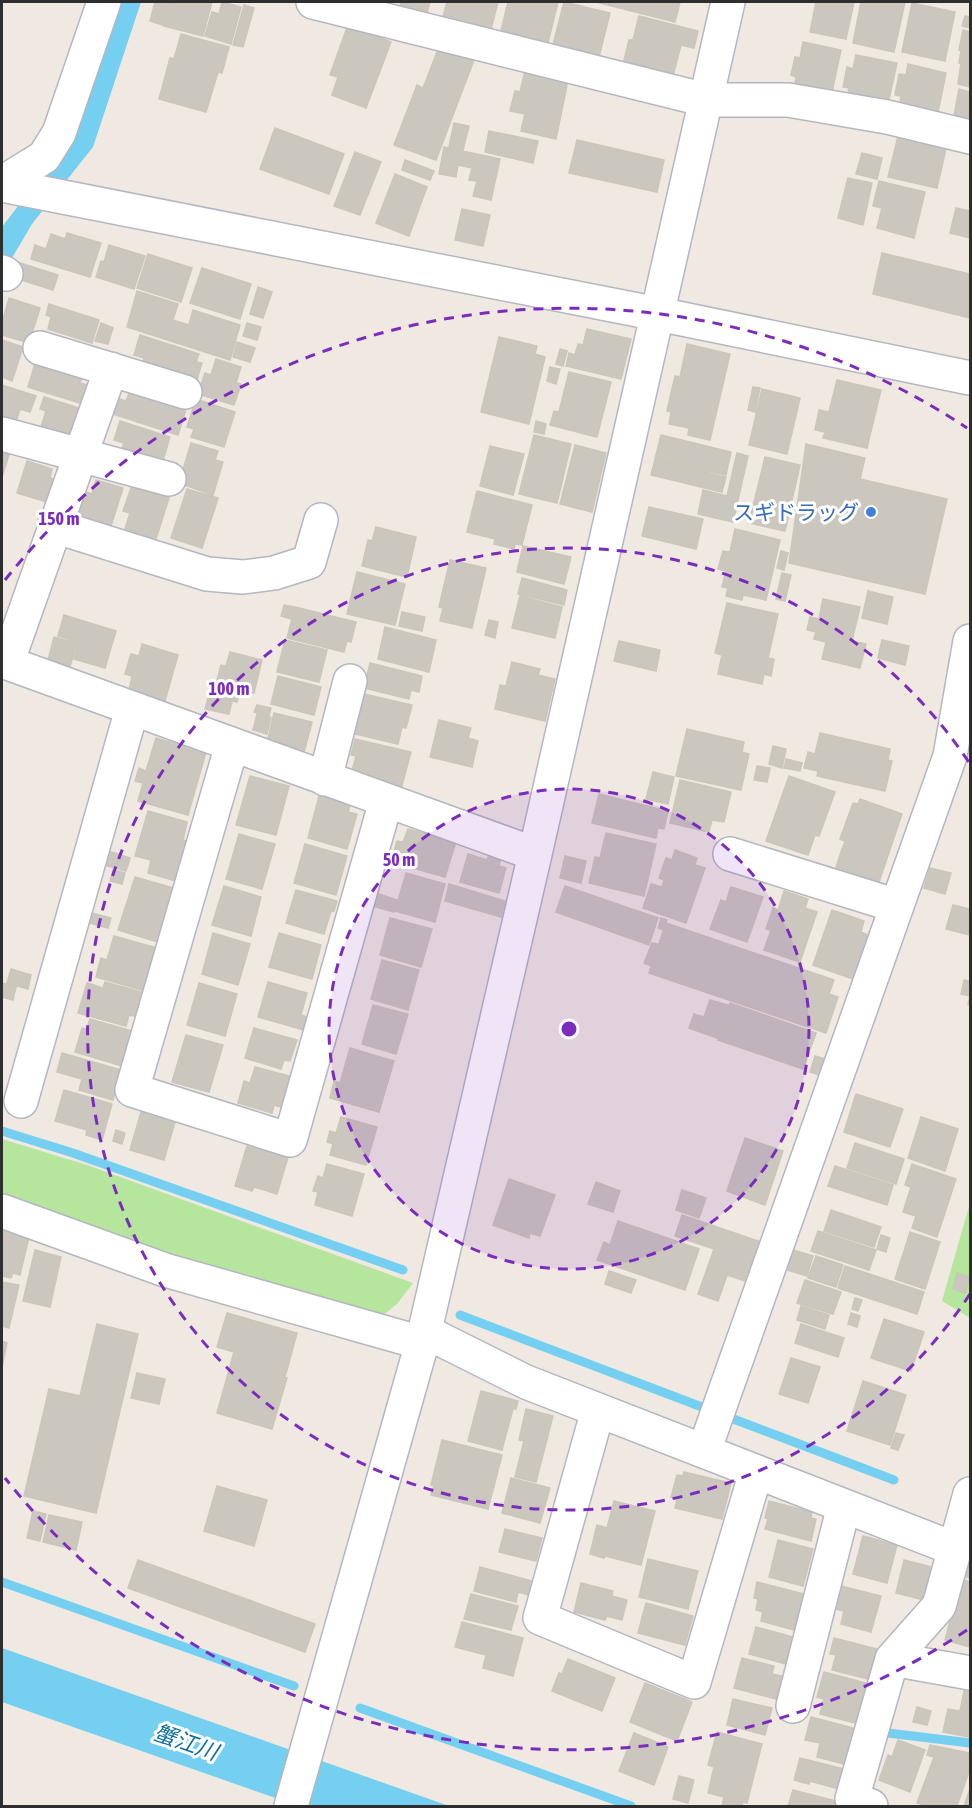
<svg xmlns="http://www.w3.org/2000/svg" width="972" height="1808" font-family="'Asap Condensed','Noto Sans JP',sans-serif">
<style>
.green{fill:#b6e59e}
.water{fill:#75cff0}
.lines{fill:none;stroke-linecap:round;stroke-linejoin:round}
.stream{stroke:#75cff0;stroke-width:9}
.building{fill:#cbc7bf;stroke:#cbc5ba;stroke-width:1.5}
.minor-casing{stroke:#b4b7c1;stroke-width:36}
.minor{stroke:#fff;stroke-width:33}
.ring{fill:none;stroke:#7b2cbf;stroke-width:3;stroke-dasharray:10 8}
.shop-dot{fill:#3f7fe0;stroke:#fff;stroke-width:2}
.labels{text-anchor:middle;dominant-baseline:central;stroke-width:6;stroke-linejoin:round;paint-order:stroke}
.shop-label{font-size:21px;fill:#366cbe;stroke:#fff;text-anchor:end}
.water-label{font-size:22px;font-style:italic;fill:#0d6fa3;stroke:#fff}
.centre{fill:#7b2cbf;stroke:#fff;stroke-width:3}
.ring-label{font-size:18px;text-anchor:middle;font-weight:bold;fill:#7b2cbf;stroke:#fff;stroke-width:6;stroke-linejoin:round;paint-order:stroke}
</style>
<rect width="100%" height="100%" fill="#efe9e1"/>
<path class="green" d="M2 1139 90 1166 413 1283 397 1304 377 1320 167 1260 2 1197Z
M970 1203V1318L942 1301Z"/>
<path class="water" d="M113 2H141L93 147 32 224 2 275V227L35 184Z
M2 1648 449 1806H298L2 1702Z"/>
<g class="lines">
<path class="stream" d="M2 1131 73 1153 403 1270
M460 1315 894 1480
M2 1582 294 1686
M360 1708 631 1806
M888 1733 970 1743"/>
</g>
<path class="building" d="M155 2H170L163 25 150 21Z
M171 2H212L203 36 164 26Z
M222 2 241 7 231 44 205 36 212 12 219 14Z
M401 2H430L426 16 399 10Z
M447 2H498L490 33 442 21Z
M508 2H558L546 51 499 39Z
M564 2 610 13 599 57 553 45Z
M596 2H680L675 22Z
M816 2H854L846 39 810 32Z
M861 2H905L894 52 853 43Z
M912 3 955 12 945 61 902 52Z
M244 5 254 8 243 47 233 45Z
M639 16 698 31 694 48 681 45 672 80 622 68 629 40H633Z
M965 16 970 17V28L962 26Z
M348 25 391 42 366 108 332 95 338 77 330 75Z
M963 30 970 32V87L958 84 961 63H959L961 51 959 50Z
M181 34 229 47 222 73 218 72 206 112 159 99 170 58 174 59Z
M803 42 841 50 831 97 794 90 796 77 791 75 795 57 800 58Z
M439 47 474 60 436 160 394 145 417 85 423 88Z
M856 55 897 63 887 108 847 99 849 88 843 87 847 67 853 69Z
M908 64 946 73 937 117 899 109 901 96 895 95 899 74 906 75Z
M525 71 568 80 556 139 521 131 525 114 510 111 515 91 520 92Z
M959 89 970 92V119L954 116Z
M454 123 469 126 463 150 449 147Z
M275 128 344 154 329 194 260 169Z
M489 131 538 141 533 163 485 152Z
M899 132 947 144 937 188 888 177Z
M577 140 664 160 657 192 569 173Z
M444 147 500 159 491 200 473 196 477 181 469 180 472 168 458 165 456 177 439 174Z
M355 152 381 162 360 215 334 206Z
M862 153 882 158 877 179 856 174Z
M405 160 434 171 430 180 402 170Z
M395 174 427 187 409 236 376 223Z
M848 178 872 183 863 225 838 218Z
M879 181 925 192 914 238 877 228 882 208 873 206Z
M956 208 970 211V238L950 233Z
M462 209 490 215 483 246 455 240Z
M67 233 101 243 90 277 31 259 35 245 46 249 51 234 65 239Z
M109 245 145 256 134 289 96 277 101 261 104 262Z
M882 253 970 274V318L873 294Z
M148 254 192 268 181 302 137 288Z
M17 262 58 275 53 290 12 277Z
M202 268 251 284 240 319 190 303Z
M258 287 272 292 263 318 250 314Z
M137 291 178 304 173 320 189 325 193 310 240 325 230 360 127 327Z
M9 298 40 308 29 343 2 335V316H4Z
M49 304 99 320 92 343 48 329 51 317 46 315Z
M101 323 113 328 108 344 95 341Z
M247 323 261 327 257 340 243 336Z
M587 329 631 339 621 379 566 366 569 353 575 355 578 344 583 345Z
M140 335 199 354 196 362 202 363 196 383 142 366 144 358 134 355Z
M499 337 537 346 535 354 545 357 529 424 481 412Z
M2 340 23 347 12 381 2 377Z
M237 342 255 348 250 362 233 357Z
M687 344 730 354 710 440 688 435 689 428 669 424 671 412 667 411 675 376 680 377Z
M560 349 567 351 563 366 556 364Z
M216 359 241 367 236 383 241 384 234 405 198 394 205 373 211 375Z
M35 363 82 378 80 383 88 385 83 404 28 387Z
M550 367 560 369 556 384 547 381Z
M569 372 611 382 597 437 550 425 554 411 559 412Z
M837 380 881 390 867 448 823 438 825 432 815 430 819 410 829 412Z
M2 385 36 396 30 412 20 409 15 425 2 420Z
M753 387 760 388 755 412 748 410Z
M131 388 187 406 178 435 110 413 116 398 126 401Z
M762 389 800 398 787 454 749 445Z
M44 397 82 409 76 428 72 427 69 439 40 430 46 411 40 409Z
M196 399 235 412 224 447 191 437 194 429 187 427Z
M120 421 170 437 162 464 121 451 124 443 114 440Z
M536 421 546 424 544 434 534 432Z
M534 435 571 444 557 503 519 494Z
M661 435 731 452 726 475 655 459Z
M191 443 218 451 215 460 223 462 213 495 179 483Z
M806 444 865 458 860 479 947 499 925 594 789 563Z
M575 445 606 453 592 512 560 504Z
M490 446 524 454 513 495 480 486Z
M2 449 10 452 2 477Z
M737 453 748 456 733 522 698 514 703 490 727 496Z
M765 457 800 465 785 531 749 523Z
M655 460 726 477 722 492 651 475Z
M27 461 52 469 50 478 54 479 47 502 17 493Z
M96 480 123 488 111 526 77 515 85 492 92 494Z
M132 485 169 498 156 539 125 529 130 513 123 511Z
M187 489 218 498 202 548 171 538Z
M477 491 532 505 522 545 515 544 514 549 494 544 495 539 467 532Z
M649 507 703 519 696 549 642 536Z
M376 527 416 537 407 577 362 566 368 540 372 541Z
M735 529 780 540 766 600 743 595 742 600 726 596 728 588 722 587 726 571 718 569 723 551 730 552Z
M523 546 571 557 564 584 517 572Z
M781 551 788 553 784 570 777 568Z
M450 560 486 568 472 628 440 621 443 608 439 607Z
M357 572 405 584 395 625 347 614Z
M782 573 791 575 785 601 776 599Z
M522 578 567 590 564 605 518 594Z
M868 591 893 597 887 624 862 618Z
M520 596 562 607 555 638 512 628Z
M823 599 860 607 852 641 866 644 860 668 822 659 826 642 814 639 816 632 807 630 810 617 819 619Z
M727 603 778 614 768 658 774 659 771 676 764 674 762 684 718 674 722 655 715 653Z
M284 605 294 607 291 619 281 616Z
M295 607 356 622 351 642 347 641 344 652 287 638Z
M402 612 425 617 422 631 399 626Z
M64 615 116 631 105 668 74 659 79 642 58 636Z
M489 620 498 622 495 638 485 635Z
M385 627 436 640 429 672 378 659Z
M54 637 77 643 70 666 48 660Z
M285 640 327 650 319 682 277 672Z
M882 640 909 646 905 665 878 658Z
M619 641 660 650 656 671 614 661Z
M142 644 178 655 165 701 129 690 132 676 125 674 131 654 139 656Z
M230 652 262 660 254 693 240 690 237 702 232 701 229 714 205 709 211 687 215 688 221 665 226 666Z
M512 662 540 669 538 675 555 679 545 721 495 709 500 685 506 686Z
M370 663 422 676 419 692 411 690 409 699 364 688Z
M278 676 321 687 314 715 271 704Z
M364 694 412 705 406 728 402 727 398 744 355 734Z
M257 705 271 708 269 716 254 712Z
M274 713 312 722 304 752 267 743Z
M257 714 271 717 267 734 253 730Z
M439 720 471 728 468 738 478 741 472 767 430 757Z
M687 729 744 742 742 752 749 754 741 790 676 776Z
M820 733 890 749 888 760 892 761 885 791 817 776 818 771 804 768 808 752 815 754Z
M156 738 206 752 188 815 138 801 143 783 135 781 139 768 146 771Z
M355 739 411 752 401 789 359 779 360 773 352 771 356 756 351 755Z
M773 746 786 749 782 768 769 764Z
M786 759 802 763 800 771 784 768Z
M757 766 770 768 767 782 754 780Z
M653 772 674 777 668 804 646 799Z
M250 776 289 786 276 835 236 825Z
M789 776 835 792 819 836 815 835 808 855 766 841Z
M680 780 731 792 724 822 712 820 709 832 670 823Z
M599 794 668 811 664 829 658 828 656 838 592 823Z
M319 796 350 805 348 812 357 814 347 849 308 838Z
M860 799 902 814 879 882 836 867 845 841 840 839 853 803 858 804Z
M148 811 187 822 183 840 186 841 176 881 148 873 151 860 135 856Z
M408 829 456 842 445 877 391 862 397 841 403 842Z
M606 833 656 844 644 896 589 883 595 857 600 858Z
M239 834 275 844 262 889 226 879Z
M305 844 347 856 336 895 294 883Z
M675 850 697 858 695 865 705 868 686 923 643 908 651 884 662 887 664 880 659 878 666 858 672 860Z
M108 851 130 858 126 871 104 865Z
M468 854 487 860 489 854 501 858 499 866 506 868 499 893 460 882Z
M565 856 586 861 581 883 560 878Z
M930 868 951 873 945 894 924 888Z
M113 870 125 873 122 884 110 881Z
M406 873 445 884 435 922 395 911Z
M135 877 177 889 158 942 118 930Z
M449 884 505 901 501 917 445 901Z
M224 886 261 897 251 936 212 925Z
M565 886 658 918 649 945 556 912Z
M731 887 763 897 747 942 710 929 721 900 726 902Z
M296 890 337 901 334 911H331L324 934 286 923Z
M784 891 808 899 805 908 817 912 800 962 764 950 771 930 766 929 773 908 778 910Z
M376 893 397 900 394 912 372 906Z
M953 905 970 909V935L946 929Z
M832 910 864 921 861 932 868 935 853 979 813 965Z
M88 912 111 918 108 928 86 922Z
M390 918 432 929 421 967 380 955Z
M661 918 667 920 663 930 658 928Z
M666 923 834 980 829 994 838 997 826 1033 649 973Z
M213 933 250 944 238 985 202 974Z
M279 933 321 945 312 979 269 967Z
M114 936 157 948 145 991 96 977 101 958 107 960Z
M652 943 658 944 651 966 644 963Z
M382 960 419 970 408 1010 371 999Z
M11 969 31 975 28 989 7 983Z
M970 977V1005L968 1004 970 996 961 994 964 980 970 981Z
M105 982 145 993 139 1017 129 1015 126 1026 78 1013 87 983 103 988Z
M268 982 307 993 301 1015 307 1017 304 1030 258 1017Z
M2 983 16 987 13 1000 2 997Z
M199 983 237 994 225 1036 187 1025Z
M710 1000 728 1005 717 1038 689 1028 694 1014 704 1017Z
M730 1003 816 1033 803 1069 718 1040Z
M373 1005 408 1014 396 1054 362 1044Z
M90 1019 132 1031 122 1066 75 1052 82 1028 87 1029Z
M254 1028 297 1040 290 1061 284 1060 281 1069 245 1058Z
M186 1035 223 1045 209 1092 172 1082Z
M350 1048 394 1061 379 1112 330 1098 334 1081 340 1083Z
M62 1053 121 1070 113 1100 79 1090 82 1079 57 1072Z
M815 1056 826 1059 820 1075 810 1072Z
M255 1067 293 1077 284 1108 274 1105 272 1113 238 1103 244 1081 250 1083Z
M64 1090 112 1104 102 1140 86 1135 87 1130 55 1121Z
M856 1094 903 1109 890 1147 844 1132Z
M141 1112 175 1122 164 1160 130 1150Z
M341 1117 377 1127 366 1165 330 1155 333 1144 327 1142 330 1131 336 1133Z
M921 1117 958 1129 945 1171 908 1158Z
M116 1130 125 1133 122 1144 113 1141Z
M745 1138 783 1151 765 1205 727 1191Z
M855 1143 904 1159 896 1184 847 1168Z
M247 1146 288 1157 277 1194 254 1187 252 1191 235 1186Z
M327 1164 364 1174 352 1216 315 1205 318 1192 313 1191 318 1176 323 1178Z
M912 1164 956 1179 937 1237 912 1228 916 1216 903 1212 911 1187 905 1185Z
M835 1166 893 1185 887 1205 828 1186Z
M509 1179 555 1195 540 1236 530 1233 529 1238 493 1225Z
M596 1182 620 1191 613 1212 588 1204Z
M682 1190 706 1198 699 1218 676 1210Z
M831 1210 881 1227 874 1247 824 1231Z
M682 1215 761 1242 748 1282 727 1275 718 1301 698 1294 714 1249 675 1236Z
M618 1221 699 1249 685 1290 597 1260 604 1242 610 1245Z
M2 1230 29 1237 20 1275 13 1273 11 1278 2 1276Z
M818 1231 876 1250 869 1270 811 1251Z
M910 1232 940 1242 925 1289 895 1279Z
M881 1235 890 1238 886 1252 877 1249Z
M790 1249 813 1256 807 1276 784 1269Z
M35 1250 61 1257 50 1307 23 1301Z
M816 1256 843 1265 836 1287 808 1278Z
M845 1266 924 1292 917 1314 838 1288Z
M609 1271 636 1280 631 1293 605 1284Z
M957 1273 969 1277 965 1293 953 1289Z
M805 1280 841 1292 833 1314 797 1303Z
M2 1282 19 1285 9 1328 2 1326Z
M855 1298 862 1300 858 1311 852 1309Z
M801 1306 829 1315 825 1329 797 1320Z
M227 1313 297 1333 285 1377 287 1378 272 1429 217 1413 234 1352 217 1347Z
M851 1313 860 1316 857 1327 848 1324Z
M884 1319 924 1332 911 1371 871 1358Z
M97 1324 138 1334 96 1513 24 1496 49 1389 80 1396Z
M801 1324 844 1338 838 1357 795 1343Z
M2 1341 7 1343 2 1367Z
M791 1358 820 1367 808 1403 779 1394Z
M137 1373 165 1379 159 1404 131 1398Z
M863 1381 906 1395 890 1445 847 1431Z
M481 1391 518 1401 516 1409H513L502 1450 468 1441Z
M526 1409 553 1416 536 1482 515 1477 524 1441 519 1440Z
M896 1433 904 1435 898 1450 891 1448Z
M442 1440 502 1455 488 1509 431 1495 434 1486 431 1485Z
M684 1472 731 1483 722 1519 675 1508 677 1499 671 1497 677 1475 683 1476Z
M511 1478 550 1488 540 1523 502 1513Z
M217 1486 267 1500 254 1546 204 1531Z
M614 1501 655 1511 641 1565 605 1556 604 1558 590 1554 597 1525 607 1528Z
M769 1501 812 1512 811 1518 816 1519 811 1541 765 1529 768 1519 765 1518Z
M33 1511 46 1514 40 1541 27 1538Z
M49 1515 82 1522 76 1550 43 1542Z
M505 1529 542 1538 536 1561 499 1552Z
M863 1536 897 1545 887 1583 853 1574Z
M778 1540 813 1549 803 1586 769 1577Z
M970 1545V1578L962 1576Z
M648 1559 698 1571 688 1609 639 1597Z
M138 1560 315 1624 305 1652 128 1588Z
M904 1560 936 1568 928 1601 896 1593Z
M480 1567 532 1581 529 1595 518 1592 516 1602 474 1591Z
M961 1579 970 1582V1647L945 1640Z
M757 1582 804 1594 794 1630 761 1621 763 1612 756 1610 758 1599 754 1598Z
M581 1583 613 1591 612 1596 627 1600 622 1620 607 1616 605 1620 574 1612Z
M841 1586 881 1596 871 1632 841 1624 844 1611 835 1609Z
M471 1594 518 1606 511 1630 464 1619Z
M646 1603 693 1616 685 1645 638 1633Z
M462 1622 523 1638 513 1676 483 1668 486 1655 455 1647Z
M756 1627 793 1637 786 1664 749 1654Z
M834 1638 877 1649 868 1679 832 1670 836 1655 830 1654Z
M742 1658 774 1666 772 1674 782 1676 776 1699 734 1688Z
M568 1659 615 1678 602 1711 552 1691 559 1673 562 1674Z
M824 1672 866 1683 855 1723 820 1714 824 1699 817 1697Z
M645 1683 692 1702 677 1741 630 1722Z
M964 1691 970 1692V1737L943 1732 948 1709 960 1711Z
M733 1699 772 1708 765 1735 727 1725Z
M917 1707 931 1711 927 1725 913 1722Z
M811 1717 857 1729 848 1765 817 1757 820 1743 805 1740Z
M717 1732 762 1744 747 1803 743 1802 742 1806H722L724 1797 708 1793 714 1767 708 1765Z
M634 1733 668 1747 654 1785 619 1771Z
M898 1740 925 1750 910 1792 879 1780 888 1755 892 1757Z
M930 1745 970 1753V1769L957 1806H927L917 1803 934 1757 927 1755Z
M800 1758 844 1769 839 1789 810 1781 809 1784 794 1780Z
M679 1776 694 1780 688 1803 673 1799Z
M970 1789V1806H964Z
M793 1790 836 1801 834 1806H788Z"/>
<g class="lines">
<defs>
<path id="minor" d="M313 2 706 100H788L887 117 970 137
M2 183 44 157 59 133 104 2
M2 185 658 314 970 378
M2 272 6 274
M40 348 185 392
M2 434 169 479
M54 526 207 574 243 577 274 573 309 562 321 520
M2 661 535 854
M7 663 111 369
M232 745 132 1090 290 1140 386 801
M325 779 350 681
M730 854 897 906
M21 1101 132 709
M2 1211 165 1270 422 1343
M424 1331 526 1382 955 1549
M598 1410 540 1618 694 1682 756 1472
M704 1451 950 756 970 641
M970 1494 939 1606 892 1659 970 1673
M793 1706 844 1506
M291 1806 422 1343 535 854 728 2
M871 1806 852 1799 892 1659"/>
</defs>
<use href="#minor" class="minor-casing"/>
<use href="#minor" class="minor"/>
</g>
<circle cx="569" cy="1029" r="240" fill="#7b2cbf" fill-opacity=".12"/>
<g class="ring">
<circle cx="569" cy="1029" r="240"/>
<path d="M970 1294A481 481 0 1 1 970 764"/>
<path d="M967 1630A721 721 0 0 1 5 1478M5 580A721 721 0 0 1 967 428"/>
</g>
<circle class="shop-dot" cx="871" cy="512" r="6"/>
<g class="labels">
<g class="shop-label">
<text x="859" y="512">スギドラッグ</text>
</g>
<g class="water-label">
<text transform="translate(186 1742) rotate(19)">蟹江川</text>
</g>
</g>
<circle cx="569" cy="1029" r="9" class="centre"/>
<g class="ring-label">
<text x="59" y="525">150 m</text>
<text x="229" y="695">100 m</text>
<text x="399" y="866">50 m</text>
</g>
<rect width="972" height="1808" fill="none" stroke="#2e2e2e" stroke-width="6"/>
</svg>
